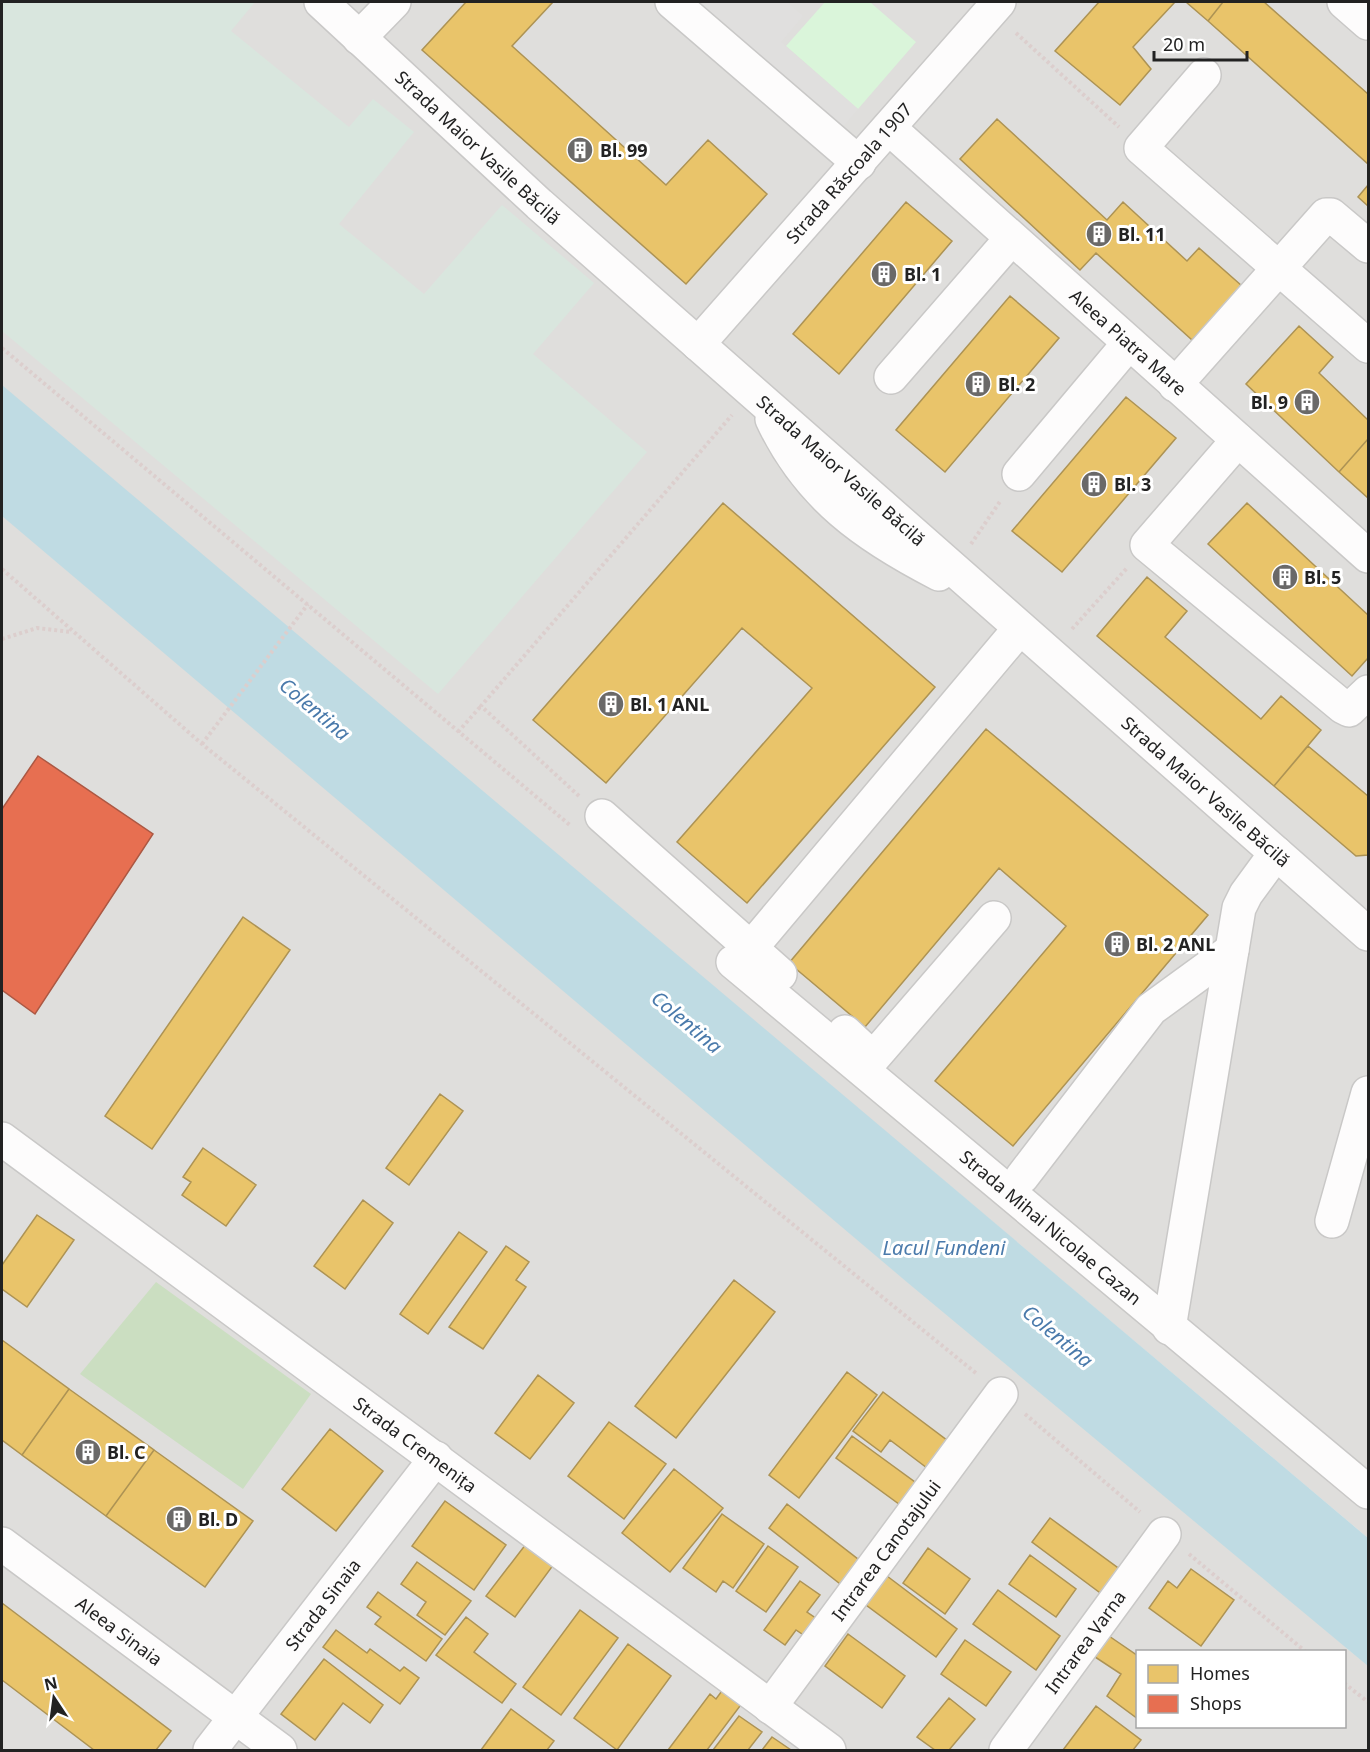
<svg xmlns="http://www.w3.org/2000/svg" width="1370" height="1752" font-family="'Noto Sans',sans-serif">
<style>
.residential{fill:#dfdedc;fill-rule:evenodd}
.forest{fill:#cbdec1}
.wetland{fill:#d9e6de}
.park{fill:#daf5da}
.parking{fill:#e0dfde}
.water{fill:#bfdbe3}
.homes{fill:#e9c46a;stroke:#ad9354;stroke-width:1.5}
.shops{fill:#e76f51;stroke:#ac5843;stroke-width:1.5}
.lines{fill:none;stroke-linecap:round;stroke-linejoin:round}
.minor-casing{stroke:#c9c8c7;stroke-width:36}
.path{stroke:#dccecd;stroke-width:4;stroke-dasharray:3 3;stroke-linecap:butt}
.minor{stroke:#fdfcfc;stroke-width:33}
.labels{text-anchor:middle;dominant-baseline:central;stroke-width:6;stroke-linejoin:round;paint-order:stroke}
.street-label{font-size:18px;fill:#222;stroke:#fff}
.poi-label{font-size:18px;font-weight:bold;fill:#222;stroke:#fff;text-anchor:start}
.water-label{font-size:20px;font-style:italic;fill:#4a7aab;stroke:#fff}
</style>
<rect width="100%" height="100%" fill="#f0eeeb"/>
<path class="residential" d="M2 2H1368V1538L923 1163 1368 1663V1750H2ZM1138 1652H1344V1726H1138Z"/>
<path class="forest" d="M156 1282 311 1394 243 1489 80 1374Z"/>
<path class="wetland" d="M2 2H255L231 31 349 127 373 99 414 132 339 224 424 294 502 205 594 283 533 354 647 452 438 694 2 331Z"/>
<path class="park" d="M825 2H870L916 42 858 109 786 46Z"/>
<path class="parking" d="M693 2H787L803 16 781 42 858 109 832 139Z"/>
<path class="water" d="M2 385 1368 1538V1666L908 1283 2 516Z"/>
<path class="homes" d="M466 2H553L512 46 666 185 708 140 767 194 686 284 422 50Z
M1099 2H1175L1133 47 1151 69 1120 105 1055 51Z
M1186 2H1223L1208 21Z
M1223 2H1264L1368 94V164L1208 21Z
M997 119 1107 220 1123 202 1187 261 1199 248 1242 286 1192 340 1096 253 1080 270 960 159Z
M1368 185V206L1358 197Z
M906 202 952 241 839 374 793 334Z
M1010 296 1059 338 945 472 896 430Z
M1299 326 1333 357 1319 373 1368 420V439L1339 472 1246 384Z
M1126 397 1176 438 1062 572 1012 531Z
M1368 439V498L1339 472Z
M723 503 935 687 747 903 677 842 812 688 742 628 606 783 533 720Z
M1247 503 1368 615V658L1352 676 1208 544Z
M1147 577 1187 611 1165 637 1261 719 1281 696 1321 730 1274 786 1097 636Z
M986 729 1208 915 1013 1146 935 1081 1066 926 999 868 865 1027 789 963Z
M1308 746 1368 796V855L1356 856 1274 786Z
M243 917 290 950 152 1149 105 1116Z
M440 1094 463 1111 409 1185 386 1168Z
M203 1148 256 1185 226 1226 182 1195 191 1182 183 1177Z
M363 1200 393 1223 345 1289 314 1266Z
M37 1215 74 1240 27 1307 2 1289V1265Z
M459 1232 487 1252 428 1334 400 1314Z
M506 1246 529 1262 516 1280 526 1287 483 1349 449 1327Z
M734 1280 775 1312 676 1438 635 1406Z
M2 1340 69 1389 22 1455 2 1440Z
M847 1372 877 1395 799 1498 769 1475Z
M538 1375 574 1403 530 1459 495 1433Z
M69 1389 154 1450 106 1516 22 1455Z
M883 1392 952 1444 931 1471 890 1440 881 1452 853 1431Z
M609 1422 666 1464 624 1519 568 1476Z
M330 1429 383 1471 336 1531 282 1489Z
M852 1436 919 1485 903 1507 836 1458Z
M154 1450 253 1521 205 1587 106 1516Z
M674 1469 723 1508 670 1572 622 1533Z
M445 1501 506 1545 474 1590 412 1546Z
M787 1504 863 1563 844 1587 769 1528Z
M722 1514 764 1544 733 1588 723 1581 716 1592 683 1568Z
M1050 1518 1125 1573 1107 1598 1032 1542Z
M526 1544 554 1564 515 1617 486 1596Z
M768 1546 798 1567 766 1612 736 1591Z
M928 1548 970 1579 945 1614 903 1583Z
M1030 1555 1076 1589 1056 1617 1009 1584Z
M417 1562 471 1601 445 1635 417 1615 426 1602 401 1584Z
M1191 1569 1234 1600 1201 1646 1149 1608 1168 1581 1177 1588Z
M883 1573 957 1629 936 1657 862 1602Z
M800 1581 820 1595 807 1612 817 1619 805 1636 796 1630 785 1645 764 1630Z
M998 1590 1060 1636 1036 1670 973 1624Z
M378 1592 442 1639 426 1661 375 1624 381 1617 367 1607Z
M2 1603 171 1731 156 1750H94L2 1680Z
M580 1610 618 1638 561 1715 523 1687Z
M466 1617 488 1634 474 1652 516 1684 502 1703 436 1655Z
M336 1630 367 1653 370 1649 400 1671 404 1667 419 1678 400 1704 323 1647Z
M848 1634 905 1676 882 1708 825 1666Z
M1106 1634 1138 1656V1719L1107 1696 1121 1674 1092 1655Z
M965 1640 1011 1672 986 1706 941 1674Z
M628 1644 671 1676 617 1750 574 1718Z
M324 1659 383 1705 370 1723 343 1703 315 1740 281 1714Z
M724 1688 743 1702 707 1750H668L710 1694 716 1699Z
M949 1698 975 1719 949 1750H935L917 1737Z
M1096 1706 1141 1740 1133 1750H1063Z
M511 1709 554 1741 547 1750H481Z
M739 1716 762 1732 748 1750H713Z
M772 1737 791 1750H762Z"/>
<path class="shops" d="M38 756 153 834 35 1014 2 990V809Z"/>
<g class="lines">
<defs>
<g id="minor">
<path id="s1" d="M321 2 539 204 1368 934"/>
<path d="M672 2 859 163"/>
<path d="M1344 2 1368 23"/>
<path d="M359 38 394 2"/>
<path d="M1204 75 1141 148 1368 346"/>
<path id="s2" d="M889 128 1368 556"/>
<path id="s3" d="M698 344 999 2"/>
<path d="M891 377 1011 239"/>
<path d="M1175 385 1326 215H1331L1368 246"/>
<path d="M772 419C808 496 865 536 939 574"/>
<path d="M1238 440 1147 545 1343 707 1349 710 1368 692"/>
<path d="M1019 474 1129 343"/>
<path d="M602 816 780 974"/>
<path d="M751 948 1020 628"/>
<path id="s4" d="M733 962 1368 1492"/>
<path d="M845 1032 873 1058 994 918"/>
<path id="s5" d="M2 1139 829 1750"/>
<path d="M1022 1177 1151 1009 1232 950"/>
<path d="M1332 1221 1368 1093"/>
<path d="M1169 1328 1239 908 1246 894 1276 853"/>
<path id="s6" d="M2 1544 280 1750"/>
<path id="s7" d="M770 1707 1001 1394"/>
<path id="s8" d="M210 1750 436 1458"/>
<path id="s9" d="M1006 1750 1164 1534"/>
</g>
</defs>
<use href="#minor" class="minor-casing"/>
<path class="path" d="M1016 33 1119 127
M2 348 571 826
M971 544 1001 500
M2 569 202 744 977 1374
M1072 629 1127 568
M2 639 37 628 71 632
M458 732 481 706
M202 744 308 604
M579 796 481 706 732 415
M1025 1414 1140 1512
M1189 1554 1306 1652
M1344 1683 1368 1702"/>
<use href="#minor" class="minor"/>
</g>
<defs>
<symbol id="building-disc" viewBox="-11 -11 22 22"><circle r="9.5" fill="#6a6968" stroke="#fff"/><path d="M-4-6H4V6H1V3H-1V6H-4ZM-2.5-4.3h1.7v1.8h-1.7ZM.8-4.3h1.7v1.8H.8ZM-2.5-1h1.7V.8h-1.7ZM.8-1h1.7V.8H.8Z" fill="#fff"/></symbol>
</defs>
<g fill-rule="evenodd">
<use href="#building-disc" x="565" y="135" width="30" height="30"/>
<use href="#building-disc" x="1084" y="219" width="30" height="30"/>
<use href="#building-disc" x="869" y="259" width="30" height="30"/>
<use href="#building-disc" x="963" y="369" width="30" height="30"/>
<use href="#building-disc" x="1292" y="387" width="30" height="30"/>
<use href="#building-disc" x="1079" y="469" width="30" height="30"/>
<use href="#building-disc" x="1270" y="562" width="30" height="30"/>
<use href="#building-disc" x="596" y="689" width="30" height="30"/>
<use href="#building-disc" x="1102" y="929" width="30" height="30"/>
<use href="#building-disc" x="73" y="1437" width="30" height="30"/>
<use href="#building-disc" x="164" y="1504" width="30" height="30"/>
</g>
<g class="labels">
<g class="street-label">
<text stroke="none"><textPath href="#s1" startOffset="214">Strada Maior Vasile Băcilă</textPath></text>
<text stroke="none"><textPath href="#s3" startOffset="228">Strada Răscoala 1907</textPath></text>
<text stroke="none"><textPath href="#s2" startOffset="321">Aleea Piatra Mare</textPath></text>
<text stroke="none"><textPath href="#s1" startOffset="700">Strada Maior Vasile Băcilă</textPath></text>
<text stroke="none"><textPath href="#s1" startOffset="1186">Strada Maior Vasile Băcilă</textPath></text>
<text stroke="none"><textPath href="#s4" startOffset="414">Strada Mihai Nicolae Cazan</textPath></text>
<text stroke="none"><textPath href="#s5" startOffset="514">Strada Cremenița</textPath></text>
<text stroke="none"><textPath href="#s7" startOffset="195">Intrarea Canotajului</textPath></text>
<text stroke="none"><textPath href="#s8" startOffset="184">Strada Sinaia</textPath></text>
<text stroke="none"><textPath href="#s6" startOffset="146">Aleea Sinaia</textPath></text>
<text stroke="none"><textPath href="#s9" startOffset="134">Intrarea Varna</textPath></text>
</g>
<g class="poi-label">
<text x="600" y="150">Bl. 99</text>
<text x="1118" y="234">Bl. 11</text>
<text x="904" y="274">Bl. 1</text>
<text x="998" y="384">Bl. 2</text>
<text x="1288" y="402" text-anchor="end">Bl. 9</text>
<text x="1114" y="484">Bl. 3</text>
<text x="1304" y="577">Bl. 5</text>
<text x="630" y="704">Bl. 1 ANL</text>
<text x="1136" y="944">Bl. 2 ANL</text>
<text x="107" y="1452">Bl. C</text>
<text x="198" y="1519">Bl. D</text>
</g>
<g class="water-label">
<text transform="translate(315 709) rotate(40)">Colentina</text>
<text transform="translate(687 1022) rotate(40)">Colentina</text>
<text x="944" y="1247">Lacul Fundeni</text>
<text transform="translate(1058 1336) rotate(40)">Colentina</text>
</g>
</g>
<rect width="1370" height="1752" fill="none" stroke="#222222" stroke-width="6"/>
<rect x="1136" y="1650" width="210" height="78" fill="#ffffff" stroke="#a7a7a7" stroke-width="1.5"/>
<rect x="1148" y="1665" width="30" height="18" fill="#e9c46a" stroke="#a7a7a7" stroke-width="1.5"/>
<text x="1190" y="1680" font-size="18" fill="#222222">Homes</text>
<rect x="1148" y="1695" width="30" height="18" fill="#e76f51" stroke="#a7a7a7" stroke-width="1.5"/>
<text x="1190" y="1710" font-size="18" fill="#222222">Shops</text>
<g transform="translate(54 1698) rotate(347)" stroke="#ffffff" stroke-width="4.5" paint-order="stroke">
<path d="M0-4.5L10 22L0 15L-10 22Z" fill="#222222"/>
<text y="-9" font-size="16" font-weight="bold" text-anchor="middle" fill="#222222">N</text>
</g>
<path d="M1154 51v9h93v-9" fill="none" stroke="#222222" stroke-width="3"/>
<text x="1163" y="51" font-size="18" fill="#222222" stroke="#ffffff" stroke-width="4.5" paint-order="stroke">20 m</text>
</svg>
